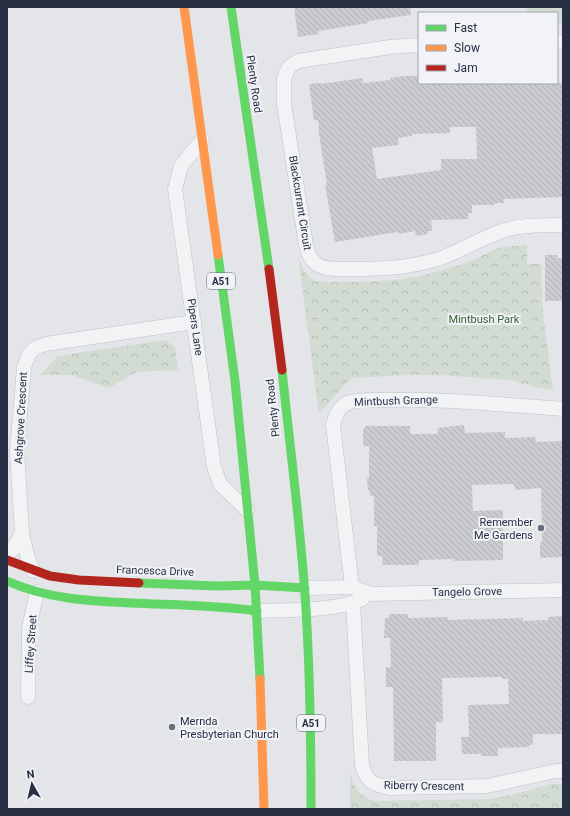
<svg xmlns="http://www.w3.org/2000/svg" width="570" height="816" font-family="Roboto,sans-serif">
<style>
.forest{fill:url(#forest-crowns)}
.building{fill:url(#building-back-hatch);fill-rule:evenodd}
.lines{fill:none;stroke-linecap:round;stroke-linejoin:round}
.street-casing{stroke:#c0c2c6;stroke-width:15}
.street{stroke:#f2f3f5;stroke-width:14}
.fast{stroke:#63d668;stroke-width:9}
.slow{stroke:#ff974d;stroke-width:9}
.jam{stroke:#b3261e;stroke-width:9}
.poi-dot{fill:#696f7d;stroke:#f1f3f7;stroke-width:1.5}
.labels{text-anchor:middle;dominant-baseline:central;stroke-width:4;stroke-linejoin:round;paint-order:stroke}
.shield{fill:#f1f3f7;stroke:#646a79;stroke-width:1}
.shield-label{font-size:10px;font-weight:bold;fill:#282f43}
.street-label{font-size:11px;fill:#282f43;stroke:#f1f3f7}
.park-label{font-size:11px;fill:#395f35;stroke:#f1f3f7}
.poi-label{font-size:11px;fill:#282f43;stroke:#f1f3f7;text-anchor:end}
</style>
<defs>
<pattern id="forest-crowns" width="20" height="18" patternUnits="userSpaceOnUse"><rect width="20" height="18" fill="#d2dcd3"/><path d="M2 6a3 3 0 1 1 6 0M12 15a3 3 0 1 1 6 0" fill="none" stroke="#b4bdb6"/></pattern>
<pattern id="building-back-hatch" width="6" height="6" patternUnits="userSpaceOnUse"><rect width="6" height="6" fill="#caccd0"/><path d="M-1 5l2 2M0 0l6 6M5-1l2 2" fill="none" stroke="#aeb0b4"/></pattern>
</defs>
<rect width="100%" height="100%" fill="#e3e5e8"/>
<path class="forest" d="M527 7H563V23H557V13H527Z
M527 245V264H541L543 314 553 390 535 387 510 380 438 375H409L351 378 319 414 298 256 303 270 309 277 315 281 324 282H365L395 280 420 276 450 268 471 261 500 247Z
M165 340 175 347 178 370 136 372 109 388 72 375H40L58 356Z
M350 772C355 788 358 795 374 801L490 799 516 794 551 784H563V809H350Z"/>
<path class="building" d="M294 7H410L411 15 368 21V23L318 31 319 34 298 37Z
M405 76H419V83H563V197L504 199V203H495V205H472V213H468V219L431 220 432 231H428V234L416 236 415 231 398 234V232L335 242 325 185H327L318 127H319L318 120H314L309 84 321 83V84L362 78 363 83 391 80 390 78ZM450 127H476L477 159H441V170L377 179 372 148 399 145 398 138 412 136V134L450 133Z
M545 255H557V258L563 259V301H545Z
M464 425 465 433 505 432V438L535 437 536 442 563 441V557L540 558V542H542L541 488 515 490 514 484 472 485 473 511 503 510V560L454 561 453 559 419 560V565H383L382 556H377V526H374V496H370V490H368L367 478H369V446H363V429H365V426H410V434H438L437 428Z
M389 614H408V618L448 617V620L523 618V621L548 620V617L563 616V734H533V745H529V747L498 748V756H481V754H462L461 737H469L468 705 509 704 508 679H502V677L442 678 443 722H436V761H394L393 687H386V667H391L390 638H384L385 618H389Z"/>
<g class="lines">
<defs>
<path id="street" d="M557 42H563
M419 45 390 47 298 61 289 67 284 78V104L306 245C308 253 310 260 318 265 327 270 340 269 350 269 381 269 412 268 441 258 463 250 483 237 505 230 524 224 544 226 563 225
M202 140 181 166 175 189 214 467 220 484 247 510
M7 555 13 549 22 533
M33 571 27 555 22 533 17 451 24 367 29 354 35 348 46 344 194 322
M352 587 333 425C335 416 338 408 347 403 357 399 373 400 384 400 444 398 503 405 563 409
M305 588 352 587 371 594 563 590
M353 603 362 765C366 782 374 785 391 788L487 786 556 771H563
M257 611C285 610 338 611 362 599
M28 697 29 628 37 592"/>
</defs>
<use href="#street" class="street-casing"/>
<use href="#street" class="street"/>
<path class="fast" d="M231 7 269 269
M218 255 235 381 255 585 260 679
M282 370C290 449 301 529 306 609 310 675 311 742 311 809
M7 581C47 599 89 601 132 603 174 605 216 605 257 611
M139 583 218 586 255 585 305 588"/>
<path class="slow" d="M184 7 218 255
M260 679 264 809"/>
<path class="jam" d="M269 269 282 370
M7 560 50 576 79 580 139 583"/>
</g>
<g class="poi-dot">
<circle cx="541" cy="528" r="4"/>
<circle cx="172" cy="727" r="4"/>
</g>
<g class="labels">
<g class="shield">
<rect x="207" y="273" width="28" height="16" rx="3"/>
<rect x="297" y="715" width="28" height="16" rx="3"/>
</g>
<g class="shield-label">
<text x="221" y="281">A51</text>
<text x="311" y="723">A51</text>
</g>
<g class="street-label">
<text transform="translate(254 84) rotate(82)">Plenty Road</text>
<text transform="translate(300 203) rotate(81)">Blackcurrant Circuit</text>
<text transform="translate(195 327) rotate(82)">Pipers Lane</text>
<text transform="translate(396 401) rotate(-2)">Mintbush Grange</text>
<text transform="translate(273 408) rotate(-96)">Plenty Road</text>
<text transform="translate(21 418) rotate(-87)">Ashgrove Crescent</text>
<text transform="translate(155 571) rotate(2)">Francesca Drive</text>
<text transform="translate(467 592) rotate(-1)">Tangelo Grove</text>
<text transform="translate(31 644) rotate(-86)">Liffey Street</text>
<text transform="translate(424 786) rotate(1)">Riberry Crescent</text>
</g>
<g class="park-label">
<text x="484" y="319">Mintbush Park</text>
</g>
<g class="poi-label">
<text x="533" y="522">Remember<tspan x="533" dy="13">Me Gardens</tspan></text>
<text x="180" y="721" text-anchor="start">Mernda<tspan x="180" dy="13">Presbyterian Church</tspan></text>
</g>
</g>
<rect width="570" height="816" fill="none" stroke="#282f43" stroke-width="16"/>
<rect x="418" y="12" width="140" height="72" fill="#f1f3f7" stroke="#a1a5af"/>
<rect x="426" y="25" width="20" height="6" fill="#63d668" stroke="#a1a5af"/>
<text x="454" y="32" font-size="12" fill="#282f43">Fast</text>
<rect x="426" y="45" width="20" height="6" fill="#ff974d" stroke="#a1a5af"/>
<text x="454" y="52" font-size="12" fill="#282f43">Slow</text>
<rect x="426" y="65" width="20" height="6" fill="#b3261e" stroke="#a1a5af"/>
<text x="454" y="72" font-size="12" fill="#282f43">Jam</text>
<g transform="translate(32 784) rotate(352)" stroke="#f1f3f7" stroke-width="3" paint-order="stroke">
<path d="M0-3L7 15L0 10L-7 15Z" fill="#282f43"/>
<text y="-6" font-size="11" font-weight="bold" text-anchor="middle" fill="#282f43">N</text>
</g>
</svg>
